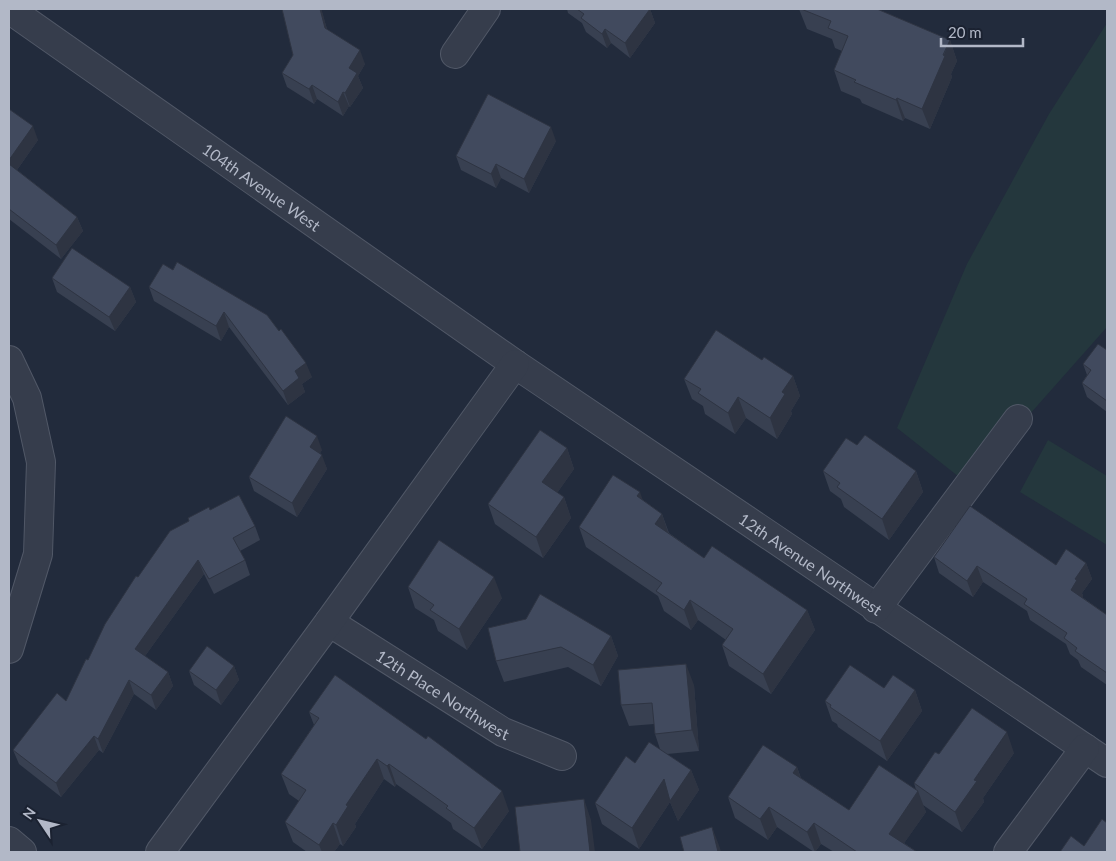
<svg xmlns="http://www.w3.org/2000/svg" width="1116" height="861" font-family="Lato,sans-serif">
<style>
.green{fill:#24373d}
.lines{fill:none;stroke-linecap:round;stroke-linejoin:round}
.minor-casing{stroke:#515867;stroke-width:30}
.minor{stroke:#363d4c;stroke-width:28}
.wall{fill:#384051}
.shaded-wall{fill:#2e3442}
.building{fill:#414a5e;stroke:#2e3442}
.labels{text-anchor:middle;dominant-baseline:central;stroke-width:4;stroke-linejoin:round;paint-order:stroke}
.street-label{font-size:16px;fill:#b2b8c7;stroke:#1b2231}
</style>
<rect width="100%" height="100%" fill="#222b3c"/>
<path class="green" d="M1107 23V327L968 484 897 428 967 264 1049 114Z
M1048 440 1107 476V545L1020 492Z"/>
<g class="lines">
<defs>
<g id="minor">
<path id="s1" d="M9 9 515 364 1107 763"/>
<path d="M455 54 486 9"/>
<path d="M9 360 27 398 41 462 38 554 9 649"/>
<path d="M876 609 1018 419"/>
<path id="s2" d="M329 622 503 732 562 756"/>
<path d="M9 841 22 852"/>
<path d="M160 852 329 622 515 364"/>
<path d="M1008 852 1085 748"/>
</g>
</defs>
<use href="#minor" class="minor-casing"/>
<use href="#minor" class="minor"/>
</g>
<path class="wall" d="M283 9H321L327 29 365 64 358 76 363 88 350 107 349 106 343 116 317 99 314 104 287 87 282 73 293 55Z
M567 9H650L655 23 630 58 611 43 607 48 586 32 582 23 568 13Z
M799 9H877L950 40 957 61 951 74 952 77 930 129 905 118 903 121 862 103 860 99 841 91 834 70 842 51 835 48 832 39 807 29Z
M9 109 38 140 17 170 77 217 83 231 61 259 9 219Z
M556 141 529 193 501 178 496 188 461 170 456 156Z
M163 264 312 377 302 384 305 392 288 405 229 327 221 341 154 301 149 287Z
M52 278 130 287 136 302 115 331 57 292Z
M1107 350V412L1087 397 1082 383 1087 375 1083 364Z
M762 360 793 376 800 396 791 411 792 414 777 439 746 418 735 434 705 414 703 406 692 399 684 379Z
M857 445 916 471 923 492 889 540 844 507 841 499 830 491 823 471Z
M567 448 574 469 557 493 564 497 571 518 543 558 495 524 488 504Z
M322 450 320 453 327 469 297 517 254 491 249 477Z
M643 500 662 514 669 533 704 558 807 610 815 630 771 694 729 666 722 645 726 640 698 620 691 630 664 611 658 596 586 547 579 527Z
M210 510 255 526 260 540 240 551 245 560 250 575 214 594 204 574 145 656 168 672 173 686 156 710 134 694 103 753 99 750 61 797 19 764 13 750 66 701 88 660 138 577 189 521 188 518Z
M934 557 1056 565 1086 563 1092 579 1082 593 1083 596 1082 597 1107 615V685L1081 667 1078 660 1070 654 1066 644 1030 620 1027 611 983 582 973 597 939 573Z
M408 587 502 598 467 650 438 631 434 620 415 608Z
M611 636 618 656 601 686 568 667 504 682 496 661Z
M234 666 239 680 221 705 194 685 189 671Z
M694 685 699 751 667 754 691 770 699 790 678 821 670 802 639 849 602 824 595 803 635 763 660 749 655 734 654 724 629 726 621 705Z
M884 688 915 690 922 711 887 761 838 727 837 724 832 721 825 701Z
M309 712 509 811 482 849 453 829 451 823 396 784 395 787 384 779 355 824 356 827 343 846 340 844 334 852H307L293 842 285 822 299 801 289 794 281 774 314 725Z
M1014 753 983 798 984 802 962 832 923 805 926 812 904 843 917 852H834L821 844 815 852H814L777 827 768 840 735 818 728 797 797 767 801 778 849 810 916 790 914 783 939 754Z"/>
<path class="shaded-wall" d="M320 9H321L323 14 330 42 325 28Z
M650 9 655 23 630 58 625 43Z
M605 29 611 43 607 48 602 34Z
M950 40 957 61 951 74 952 77 930 129 922 109Z
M360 50 365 64 358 76 363 88 350 107 345 93 349 68Z
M312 85 317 99 314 104 309 89Z
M343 92 349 106 343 116 338 102Z
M897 98 905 118 903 121 896 100Z
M33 126 38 140 12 177 9 168V160Z
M551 127 556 141 529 193 524 179Z
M496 164 501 178 496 188 491 174Z
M77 217 83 231 61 259 56 245Z
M130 287 136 302 115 331 109 317Z
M224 312 229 327 221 341 216 326Z
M306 363 312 377 302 384 305 392 288 405 283 391 295 371Z
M793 376 800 396 791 411 792 414 777 439 770 418 782 392Z
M738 397 746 418 735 434 728 413Z
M317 436 322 450 315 461 310 447Z
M567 448 574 469 550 503 542 482Z
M322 455 327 469 297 517 292 503Z
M916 471 923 492 889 540 882 519Z
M640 492 647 512 637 496Z
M564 497 571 518 543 558 536 537Z
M662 514 669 535 655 524Z
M198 560 204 574 140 663 135 649Z
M1086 563 1092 579 1082 593 1083 596 1077 606 1071 590 1075 579Z
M977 566 983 582 973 597 967 581Z
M494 577 502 598 467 650 459 629Z
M690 600 698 620 691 630 684 610Z
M807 610 815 630 771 694 763 674Z
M611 636 618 656 601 686 593 665Z
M686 664 694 685 699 751 692 730Z
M234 666 239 680 221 705 216 690Z
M168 672 173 686 156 710 151 695Z
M129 680 134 694 103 753 98 739Z
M915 690 922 711 887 761 880 741Z
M1007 732 1014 753 983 798 984 802 962 832 955 812 974 780Z
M94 736 99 750 61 797 56 783Z
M377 759 384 779 355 824 356 827 343 846 336 825 346 805Z
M389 764 396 784 395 787 387 766Z
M797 767 804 788 793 773Z
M691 770 699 790 678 821 670 802 639 849 632 828 664 779Z
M502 791 509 811 482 849 474 828Z
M918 791 926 812 898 852 889 834Z
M584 799 591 820 595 852H590Z
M769 807 777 827 768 840 760 819Z
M333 823 340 844 334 852H322L319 845Z
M814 823 821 844 815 852 807 832Z
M712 827 720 848 721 852H718Z"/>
<path class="building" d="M282 9H320L325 28 360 50 349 68 357 73 345 93 343 92 338 102 312 85 309 89 282 73 293 55Z
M577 9H650L625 43 605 29 602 34 581 18 584 14Z
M801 9H877L950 40 943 55 945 56 922 109 897 98 896 100 854 82 856 80 834 70 848 36 828 28 831 21Z
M488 94 551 127 524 179 496 164 491 174 456 156Z
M9 109 33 126 9 160Z
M9 164 77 217 56 245 9 209Z
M72 248 130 287 109 317 52 278Z
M177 262 267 315 279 331 281 329 306 363 295 371 299 378 283 391 224 312 216 326 149 287 163 264 173 270Z
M716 330 762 360 764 357 793 376 782 392 785 394 770 418 738 397 728 413 698 393 701 389 684 379Z
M1098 344 1107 350V401L1082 383 1091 370 1083 364Z
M286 416 317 436 310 447 322 455 292 503 249 477Z
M540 430 567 448 542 482 564 497 536 537 488 504Z
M865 435 916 471 882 519 837 487 840 483 823 471 846 438 857 445Z
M613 475 640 492 637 496 662 514 655 524 704 558 712 546 807 610 763 674 722 645 733 629 690 600 684 610 656 591 662 583 579 527Z
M239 495 255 526 233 538 245 560 209 579 198 560 135 649 168 672 151 695 129 680 98 739 94 736 56 783 13 750 57 693 66 701 86 659 88 660 105 624 136 576 138 577 170 531 189 521 188 518 209 507 210 510Z
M970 506 1056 565 1066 549 1086 563 1075 579 1077 580 1071 590 1107 615V673L1075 651 1077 648 1064 638 1067 633 1024 604 1027 599 977 566 967 581 934 557Z
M439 540 494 577 459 629 430 610 434 605 408 587Z
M540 594 611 636 593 665 561 647 496 661 488 628 526 619Z
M207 646 234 666 216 690 189 671Z
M686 664 692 730 655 734 652 703 621 705 618 670Z
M850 665 884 688 893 675 915 690 880 741 830 707 831 705 825 701Z
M335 675 426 739 428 736 502 791 474 828 446 808 448 806 389 764 387 766 377 759 346 805 348 806 336 825 333 823 319 845 285 822 306 790 281 774 319 718 309 712Z
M972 708 1007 732 974 780 977 781 955 812 914 783 935 752 939 754Z
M649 742 691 770 670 801 664 779 632 828 595 803 626 756 635 763Z
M763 745 797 767 793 773 849 810 879 765 918 791 889 834 917 852H857L814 823 807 832 769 807 760 819 728 797Z
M584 799 590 852H520L515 807Z
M1102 819 1107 823V852H1060L1071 836 1084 846Z
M712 827 718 852H684L680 837Z"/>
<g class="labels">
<g class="street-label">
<text stroke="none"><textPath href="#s1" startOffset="309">104th Avenue West</textPath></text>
<text stroke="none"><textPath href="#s1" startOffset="975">12th Avenue Northwest</textPath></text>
<text stroke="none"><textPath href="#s2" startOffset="135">12th Place Northwest</textPath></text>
</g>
</g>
<rect width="1116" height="861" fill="none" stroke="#b2b8c7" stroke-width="20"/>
<g transform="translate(40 821) rotate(305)" stroke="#1b2231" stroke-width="4" paint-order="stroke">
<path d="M0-4L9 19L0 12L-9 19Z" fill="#b2b8c7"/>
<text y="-8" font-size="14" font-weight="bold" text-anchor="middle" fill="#b2b8c7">N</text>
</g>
<path d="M941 38v8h82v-8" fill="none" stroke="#b2b8c7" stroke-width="2.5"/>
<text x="948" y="38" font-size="15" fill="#b2b8c7" stroke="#1b2231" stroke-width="4" paint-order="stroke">20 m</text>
</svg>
